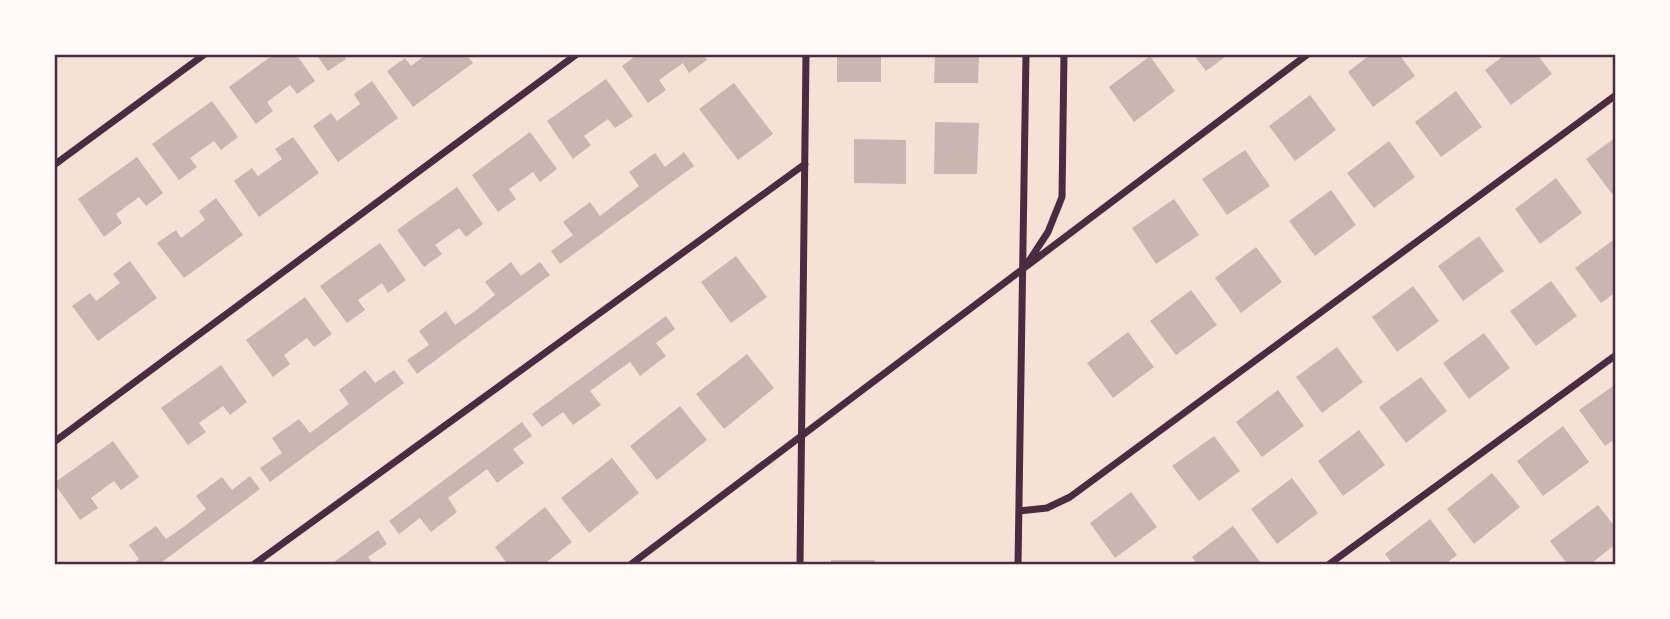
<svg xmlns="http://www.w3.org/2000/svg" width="1670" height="619" font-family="Inter,sans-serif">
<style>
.building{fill:#ccb4b1}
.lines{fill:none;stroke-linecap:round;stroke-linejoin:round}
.minor{stroke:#4a2c40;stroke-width:7}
.neatline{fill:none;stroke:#4a2c40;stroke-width:2.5}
</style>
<rect width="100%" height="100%" fill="#f7e1d7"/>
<path class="building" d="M274 54H296L315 81 297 94 290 85 267 102 273 111 256 124 229 87Z
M316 54H342L346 59 328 71Z
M427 54H466L473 63 413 107 387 71 405 58 411 66Z
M638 54H703L707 60 689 73 683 63 659 80 666 90 648 103 622 66Z
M837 54H881V82H837Z
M935 54H979L978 83H934Z
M1193 54H1229L1206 71Z
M1371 54H1399L1415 76 1373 107 1348 72Z
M1506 54H1537L1552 74 1511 105 1485 70Z
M1150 56 1175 91 1134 122 1109 87Z
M606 79 633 116 615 128 608 119 584 136 591 145 573 159 547 121Z
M372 81 398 118 338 162 313 126 331 113 337 121 360 104 354 94Z
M734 83 773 134 738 160 699 109Z
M1456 91 1482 127 1441 157 1415 122Z
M1310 95 1336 130 1295 161 1269 126Z
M212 101 238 137 221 150 214 141 190 158 197 167 179 180 152 144Z
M935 122 979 123 977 174H934Z
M530 132 557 169 540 182 533 172 509 189 516 199 498 212 472 175Z
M293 137 319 173 259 217 234 181 252 168 258 176 282 159 275 149Z
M1616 137V191L1612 194 1586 159Z
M854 139 906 140V184L854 183Z
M1389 141 1415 177 1374 208 1347 173Z
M1245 150 1270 186 1227 215 1202 179Z
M684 152 694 166 560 264 551 251 573 235 563 222 590 202 600 216 639 186 629 172 655 153 665 167Z
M137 157 163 193 146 206 139 197 116 214 122 223 104 237 78 199Z
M1556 178 1582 213 1540 244 1515 209Z
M457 187 483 224 466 237 459 228 435 245 442 254 424 267 397 230Z
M1331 190 1356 225 1315 256 1289 221Z
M216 198 243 235 184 278 157 243 176 230 181 238 205 220 199 211Z
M1174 199 1199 235 1156 264 1132 228Z
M1479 236 1504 271 1463 301 1438 266Z
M1616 238V292L1601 303 1575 268Z
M380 243 406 280 388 293 382 283 358 300 365 310 347 323 320 286Z
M1256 247 1282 282 1241 313 1215 278Z
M736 256 767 297 731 323 701 282Z
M130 261 157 298 98 341 72 306 90 293 96 301 120 283 113 274Z
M511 262 521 276 540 262 550 275 417 374 407 360 429 345 419 331 446 311 455 325 475 311 495 295 485 282Z
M1551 281 1577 316 1536 346 1510 311Z
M1413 286 1439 321 1397 352 1372 317Z
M1191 290 1217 325 1176 355 1150 321Z
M305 297 332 334 314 347 307 338 284 355 290 364 273 377 246 340Z
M666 316 675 329 656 343 666 356 640 376 630 362 609 377 590 391 601 405 573 425 563 412 542 427 532 414Z
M1128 332 1154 367 1113 398 1087 363Z
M1484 333 1510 368 1469 399 1443 363Z
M1337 347 1363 382 1322 413 1296 377Z
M747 354 774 388 724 429 696 394Z
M221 365 247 402 230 415 223 406 199 423 206 432 188 445 161 408Z
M365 370 375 383 394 370 404 383 270 482 260 468 282 453 272 438 299 419 310 433 349 404 339 390Z
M1421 377 1447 411 1406 443 1379 407Z
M1616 384V438L1605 446 1579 410Z
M1278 390 1304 426 1262 457 1236 422Z
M680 406 707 440 657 480 630 446Z
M522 422 532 436 513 449 524 463 497 483 487 469 448 498 457 512 431 532 420 518 399 534 389 521Z
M1563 426 1589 462 1543 496 1517 461Z
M1359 430 1385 465 1343 496 1318 461Z
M1214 436 1240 471 1199 501 1172 466Z
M113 441 139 477 121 490 114 481 91 498 98 508 80 520 54 483Z
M612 458 639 493 589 533 561 498Z
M1492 473 1520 507 1474 544 1447 509Z
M250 476 260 489 158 565H131L139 559 129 545 156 526 166 539 185 526 206 509 196 496 222 477 232 490Z
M1292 478 1318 513 1277 544 1251 509Z
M1131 492 1157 527 1115 558 1090 523Z
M1598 505 1616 528V544L1589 565H1568L1550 541Z
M545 507 572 542 543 565H508L495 547Z
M1430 519 1457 555 1444 565H1393L1385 554Z
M1233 526 1260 562 1256 565H1198L1192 557Z
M378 530 387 544 368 557 374 565H330Z
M831 560H875L874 565H831Z"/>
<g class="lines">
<path class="minor" d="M54 165 205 54
M1029 261 1048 232 1062 197 1064 54
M54 442 577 54
M1019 511 1047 508 1070 497 1616 95
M253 565 805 164
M630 565 1308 54
M800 565 806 54
M1018 565 1026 54
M1328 565 1616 355"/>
</g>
<rect width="1670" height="619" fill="none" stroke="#fffaf5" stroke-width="112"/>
<rect x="56" y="56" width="1558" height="507" class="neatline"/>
</svg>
